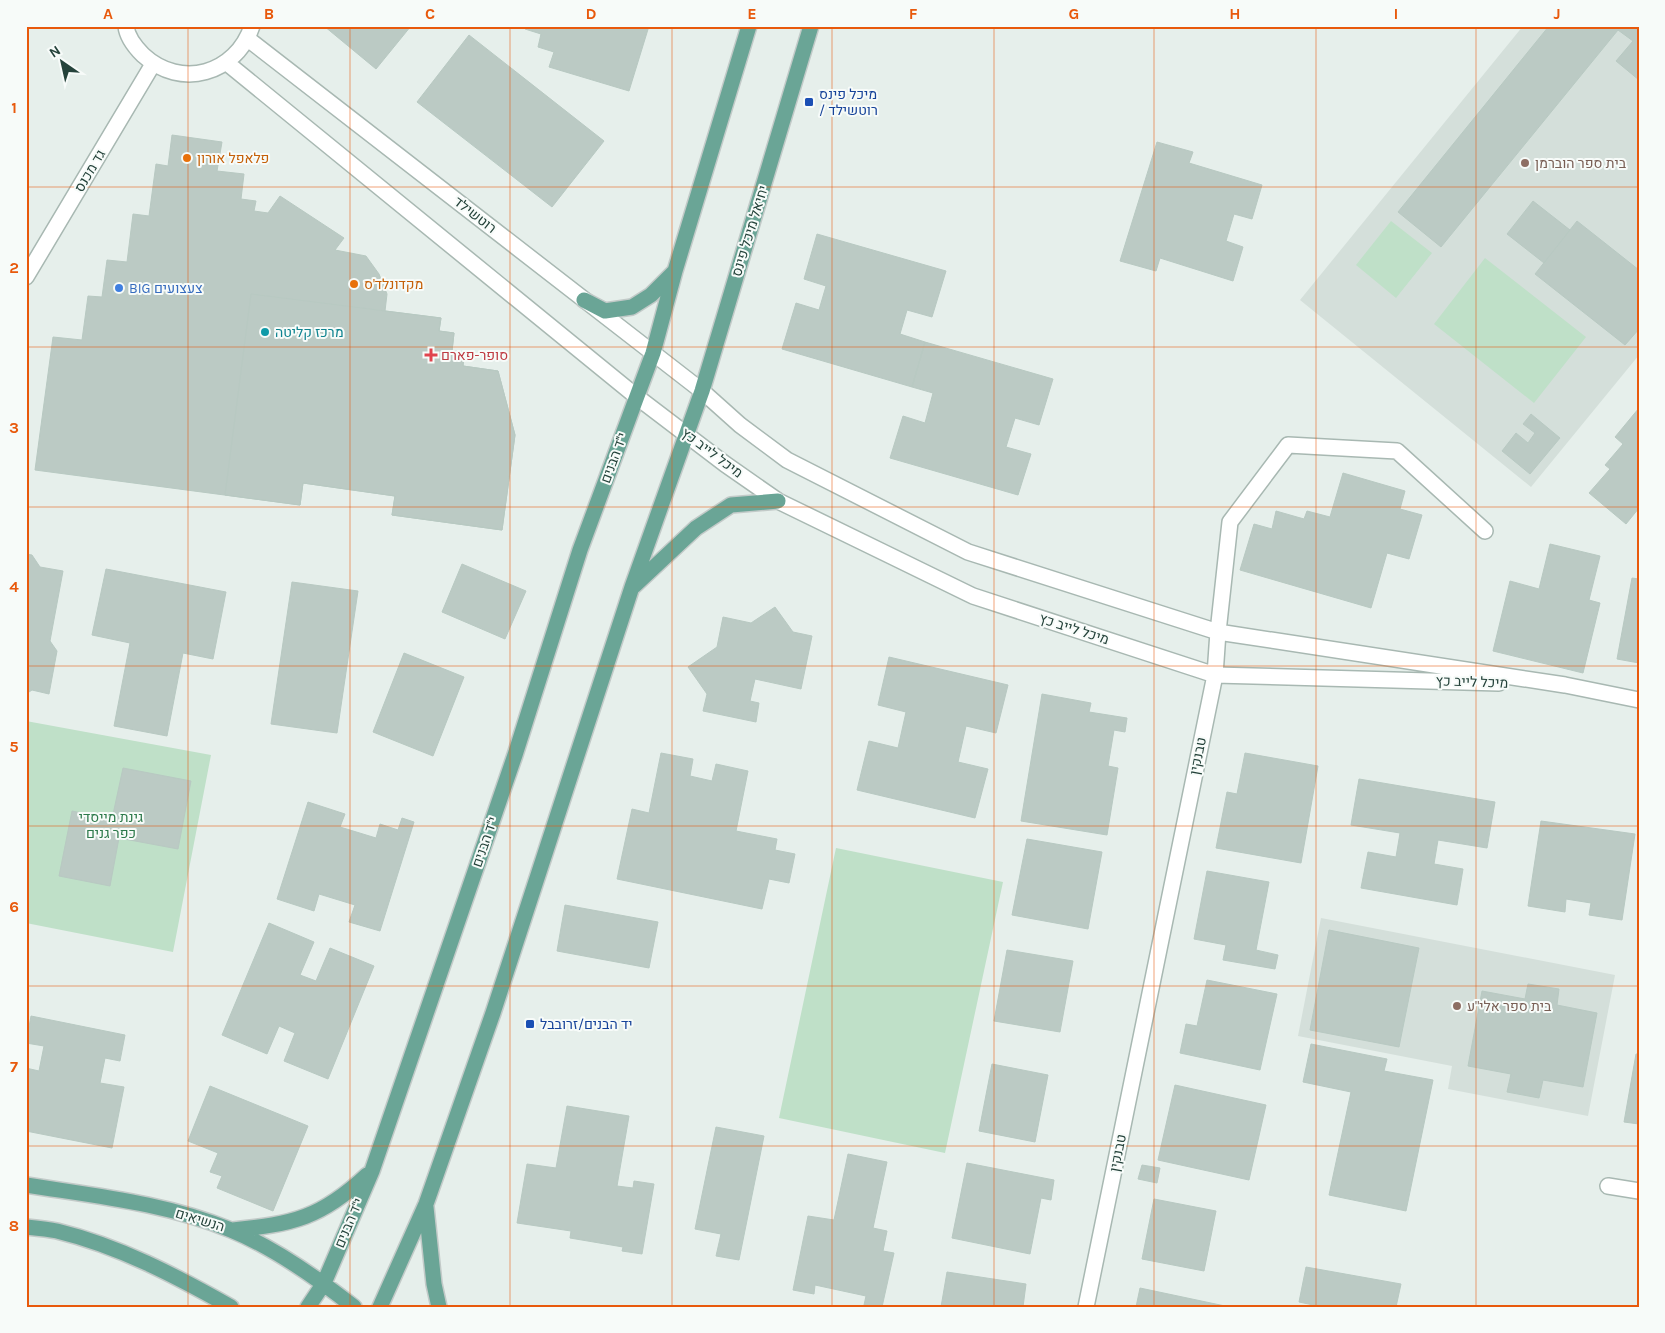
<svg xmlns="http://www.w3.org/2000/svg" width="1665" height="1333" font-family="Karla,Heebo,sans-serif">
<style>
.built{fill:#d4dfda}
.green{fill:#bfe0c8}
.building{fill:#bbcac4;stroke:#b8c9c2}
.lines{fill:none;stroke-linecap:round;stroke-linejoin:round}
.minor-casing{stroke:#a8b8b2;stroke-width:18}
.major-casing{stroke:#c2cac8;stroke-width:18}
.minor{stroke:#fff;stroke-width:15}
.major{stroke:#6aa596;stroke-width:15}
.grid{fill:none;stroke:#e8590c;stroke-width:1;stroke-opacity:0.55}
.transit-dot{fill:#1a4fb4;stroke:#f7fbf9;stroke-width:2}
.food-dot{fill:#e8710a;stroke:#f7fbf9;stroke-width:2}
.education-dot{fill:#8d6e63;stroke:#f7fbf9;stroke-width:2}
.shop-dot{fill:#3f7fe0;stroke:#f7fbf9;stroke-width:2}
.culture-dot{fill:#0f9aa8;stroke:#f7fbf9;stroke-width:2}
.health-dot{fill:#e0444e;stroke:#f7fbf9;stroke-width:2}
.labels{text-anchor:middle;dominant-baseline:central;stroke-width:4;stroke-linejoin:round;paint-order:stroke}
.transit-label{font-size:14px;fill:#164399;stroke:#f7fbf9;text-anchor:start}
.food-label{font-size:14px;fill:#c56008;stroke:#f7fbf9;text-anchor:start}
.education-label{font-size:14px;fill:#785e54;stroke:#f7fbf9;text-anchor:start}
.street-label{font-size:14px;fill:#24423a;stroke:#f7fbf9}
.shop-label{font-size:14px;fill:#366cbe;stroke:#f7fbf9;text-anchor:start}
.culture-label{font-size:14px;fill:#0d838f;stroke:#f7fbf9;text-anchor:start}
.health-label{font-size:14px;fill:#be3a42;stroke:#f7fbf9;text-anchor:start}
.park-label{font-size:14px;fill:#2d7a4b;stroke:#f7fbf9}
.neatline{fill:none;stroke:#e8590c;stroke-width:2}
.grid-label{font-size:16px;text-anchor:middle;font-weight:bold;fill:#e8590c}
</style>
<rect width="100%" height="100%" fill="#e6efeb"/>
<path class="built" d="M1523 26H1639V355L1531 487 1300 300Z
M1321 918 1615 975 1588 1116 1448 1089 1452 1066 1298 1036Z"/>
<path class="green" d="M1391 221 1432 253 1396 298 1356 265Z
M1485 258 1586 337 1534 403 1434 324Z
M26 721 211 755 173 952 26 923Z
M836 848 1003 882 945 1153 779 1118Z"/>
<path class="building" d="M324 26H411L376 69Z
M525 26H649L629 91 549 67 554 52 538 47 541 34 525 29Z
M1549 26H1639V80L1616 61 1633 41 1618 30 1441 247 1398 212Z
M469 35 604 141 552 207 417 102Z
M172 135 222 142 217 171 244 174 241 199 256 201 254 211 268 213 280 196 344 238 335 250 366 256 379 274 387 294 385 311 441 318 439 331 454 333 452 351 464 352 463 366 498 371 515 435 502 530 392 515 395 496 303 483 300 505 35 470 53 337 82 340 88 296 102 297 107 260 127 262 133 214 149 216 156 164 168 166Z
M1157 142 1193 152 1189 163 1262 185 1252 219 1234 214 1226 241 1243 247 1233 281 1160 258 1156 271 1120 261Z
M1533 201 1570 230 1544 263 1507 234Z
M1577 221 1639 270V329L1625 345 1535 274Z
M817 234 946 271 932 317 907 310 900 334 925 342 912 387 782 349 796 303 819 310 826 286 804 279Z
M251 294 441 318 439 331 454 333 452 351 464 352 463 366 498 371 515 435 502 530 392 515 395 496 303 483 300 505 225 495Z
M925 342 1053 379 1039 425 1015 418 1006 447 1031 454 1018 495 890 458 903 416 925 423 933 393 912 387Z
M1639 408V508L1626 524 1589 493 1610 469 1605 465 1623 444 1615 437Z
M1531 414 1560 438 1530 474 1502 451 1516 433 1528 443 1535 433 1523 424Z
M1343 473 1405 491 1400 509 1422 515 1409 559 1387 553 1371 608 1240 570 1254 524 1272 529 1276 511 1304 519 1307 511 1330 517Z
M1550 544 1600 556 1589 600 1600 603 1583 673 1493 651 1510 581 1539 589Z
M26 554 32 555 40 567 63 571 50 641 57 651 49 694 32 690 26 694Z
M462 564 526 591 505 639 442 612Z
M106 569 226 592 213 659 183 653 167 736 114 726 130 643 92 635Z
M1632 578 1639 579V663L1617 659Z
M292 582 358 591 337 733 271 724Z
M775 607 793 632 812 636 801 689 755 679 750 701 759 703 756 722 703 711 707 694 688 667 717 647 723 617 751 623Z
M404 653 464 677 433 756 373 732Z
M889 657 1008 685 996 733 966 726 958 762 988 769 975 818 857 790 869 741 898 748 906 712 878 705Z
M1042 694 1091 703 1089 712 1127 718 1125 732 1114 730 1108 766 1118 768 1107 835 1021 821Z
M661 753 693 759 690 776 712 781 716 764 748 771 736 831 777 839 775 850 795 854 789 883 769 879 762 909 617 879 632 809 649 813Z
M1245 753 1318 766 1301 863 1216 848 1227 792 1237 794Z
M123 768 191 781 178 849 119 838 110 886 59 876 72 811 112 819Z
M1359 779 1495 802 1487 848 1438 840 1434 864 1463 869 1457 905 1361 888 1368 852 1396 857 1400 833 1351 825Z
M308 802 345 814 340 827 376 838 380 824 398 830 402 818 414 822 380 931 349 922 355 905 319 894 314 911 277 899Z
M1541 821 1635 834 1622 920 1589 915 1591 903 1566 899 1565 912 1528 906Z
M1027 839 1102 852 1088 929 1012 915Z
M1207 871 1269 882 1256 950 1278 955 1275 969 1223 960 1226 945 1194 939Z
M565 905 658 922 649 968 557 951Z
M269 923 314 942 300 975 316 981 330 948 374 966 328 1079 284 1061 295 1033 279 1026 267 1054 222 1035Z
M1329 930 1419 948 1399 1047 1310 1030Z
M1007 950 1073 961 1060 1032 994 1021Z
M1207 980 1277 994 1260 1070 1180 1053 1186 1024 1197 1026Z
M1528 984 1559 989 1557 1005 1597 1013 1583 1087 1543 1080 1539 1098 1507 1092 1511 1074 1468 1066 1482 991 1525 999Z
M31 1016 125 1035 120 1061 105 1058 100 1083 124 1087 112 1148 26 1131V1068L39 1071 44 1046 26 1043Z
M1311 1044 1387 1059 1384 1071 1433 1080 1406 1211 1329 1195 1351 1092 1303 1082Z
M1636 1054H1639V1124L1624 1122Z
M992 1064 1048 1075 1035 1142 979 1131Z
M1175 1085 1266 1105 1249 1180 1158 1160Z
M210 1086 308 1126 273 1211 217 1188 222 1176 210 1172 218 1153 188 1141Z
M567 1106 629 1116 617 1186 633 1188 634 1181 654 1184 642 1254 622 1251 623 1247 570 1238 571 1231 517 1223 527 1164 556 1168Z
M716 1127 764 1136 739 1260 716 1256 721 1234 695 1229Z
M848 1154 887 1162 873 1228 887 1231 883 1251 894 1253 882 1307 864 1305 866 1296 815 1285 814 1294 793 1290 808 1216 834 1220Z
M967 1163 1054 1180 1051 1200 1041 1198 1030 1254 952 1238Z
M1142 1165 1160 1168 1157 1183 1138 1179Z
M1154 1199 1216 1211 1204 1271 1142 1259Z
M1306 1267 1401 1284 1396 1307H1323L1299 1302Z
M947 1272 1026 1284 1023 1307H941Z
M1140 1288 1225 1306 1136 1307Z"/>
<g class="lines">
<defs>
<path id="minor" d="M126 26C127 37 136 48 143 55 181 90 236 74 252 26
M248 39 653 353 702 391 740 425 787 460 968 552 1218 632 1565 685 1639 700
M227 63 637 397 725 464 778 501 891 556 973 596 1215 675 1499 683
M26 277 153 64
M1608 1186 1639 1191
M1086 1307 1215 675 1218 632 1230 522 1288 445 1397 451 1485 531"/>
<path id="major" d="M584 300 605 311 632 307 651 295 674 272
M634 586 696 528 731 505 778 501
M26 1185C95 1196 166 1203 231 1230 275 1248 317 1278 354 1307
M426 1207 434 1284 439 1307
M26 1227C36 1228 47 1229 57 1231 119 1246 176 1276 231 1307
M233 1230C293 1224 321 1218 367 1175
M308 1307 324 1283 372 1171 515 755 580 550 653 353 675 271 749 26
M380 1307 426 1204 493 1013 632 587 702 391 811 26"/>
</defs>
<use href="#minor" class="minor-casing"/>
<use href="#major" class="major-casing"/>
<use href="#minor" class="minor"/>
<use href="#major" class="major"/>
</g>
<path class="grid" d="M188 26V1307M350 26V1307M510 26V1307M672 26V1307M832 26V1307M994 26V1307M1154 26V1307M1316 26V1307M1476 26V1307M26 187H1639M26 347H1639M26 507H1639M26 666H1639M26 826H1639M26 986H1639M26 1146H1639"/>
<g class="transit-dot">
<rect x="804" y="97" width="10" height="10" rx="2.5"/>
<rect x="525" y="1019" width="10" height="10" rx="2.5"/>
</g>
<g class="food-dot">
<circle cx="187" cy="158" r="5"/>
<circle cx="354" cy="284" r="5"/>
</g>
<g class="education-dot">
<circle cx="1525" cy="163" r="5"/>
<circle cx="1457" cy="1006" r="5"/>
</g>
<circle class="shop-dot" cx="119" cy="288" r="5"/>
<circle class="culture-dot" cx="265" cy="332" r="5"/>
<path class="health-dot" d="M428.5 347.5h5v5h5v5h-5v5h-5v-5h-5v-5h5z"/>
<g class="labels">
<g class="transit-label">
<text x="819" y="94">מיכל פינס<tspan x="819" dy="16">/ רוטשילד</tspan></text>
<text x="540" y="1024">יד הבנים/זרובבל</text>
</g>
<g class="food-label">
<text x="197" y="158">פלאפל אורון</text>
<text x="364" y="284">מקדונלד'ס</text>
</g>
<g class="education-label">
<text x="1535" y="163">בית ספר הוברמן</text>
<text x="1467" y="1006">בית ספר אלי"ע</text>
</g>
<g class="street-label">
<text transform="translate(90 171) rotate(-59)">גד מכנס</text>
<text transform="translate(475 215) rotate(38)">רוטשילד</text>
<text transform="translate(750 231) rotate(-73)">יחיאל מיכל פינס</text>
<text transform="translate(712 453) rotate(37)">מיכל לייב כץ</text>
<text transform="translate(614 458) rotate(-70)">י''ד הבנים</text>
<text transform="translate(1074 629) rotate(18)">מיכל לייב כץ</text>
<text transform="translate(1472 682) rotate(2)">מיכל לייב כץ</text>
<text transform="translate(1198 756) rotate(-79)">טבנקין</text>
<text transform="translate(485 842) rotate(-71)">י''ד הבנים</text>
<text transform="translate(1118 1153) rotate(-79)">טבנקין</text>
<text transform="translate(200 1220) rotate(17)">הנשיאים</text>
<text transform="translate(349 1223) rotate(-67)">י''ד הבנים</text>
</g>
<g class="shop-label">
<text x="129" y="288">BIG צעצועים</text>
</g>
<g class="culture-label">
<text x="275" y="332">מרכז קליטה</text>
</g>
<g class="health-label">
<text x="441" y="355">סופר-פארם</text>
</g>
<g class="park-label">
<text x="111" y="817">גינת מייסדי<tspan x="111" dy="16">כפר גנים</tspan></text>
</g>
</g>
<rect width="1665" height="1333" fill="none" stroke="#f7fbf9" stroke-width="55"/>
<g transform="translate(62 62) rotate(326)" stroke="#f7fbf9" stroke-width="4" paint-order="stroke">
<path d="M0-4L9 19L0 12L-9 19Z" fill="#24423a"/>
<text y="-8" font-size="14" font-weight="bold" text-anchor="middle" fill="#24423a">N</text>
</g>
<rect x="28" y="28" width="1610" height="1278" class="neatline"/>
<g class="grid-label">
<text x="108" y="19">A</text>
<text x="269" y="19">B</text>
<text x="430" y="19">C</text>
<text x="591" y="19">D</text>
<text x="752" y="19">E</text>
<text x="913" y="19">F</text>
<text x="1074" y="19">G</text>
<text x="1235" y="19">H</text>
<text x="1396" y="19">I</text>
<text x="1557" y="19">J</text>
<text x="14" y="113">1</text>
<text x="14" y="273">2</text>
<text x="14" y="433">3</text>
<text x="14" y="592">4</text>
<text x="14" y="752">5</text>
<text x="14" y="912">6</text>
<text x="14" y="1072">7</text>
<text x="14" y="1231">8</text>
</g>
</svg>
